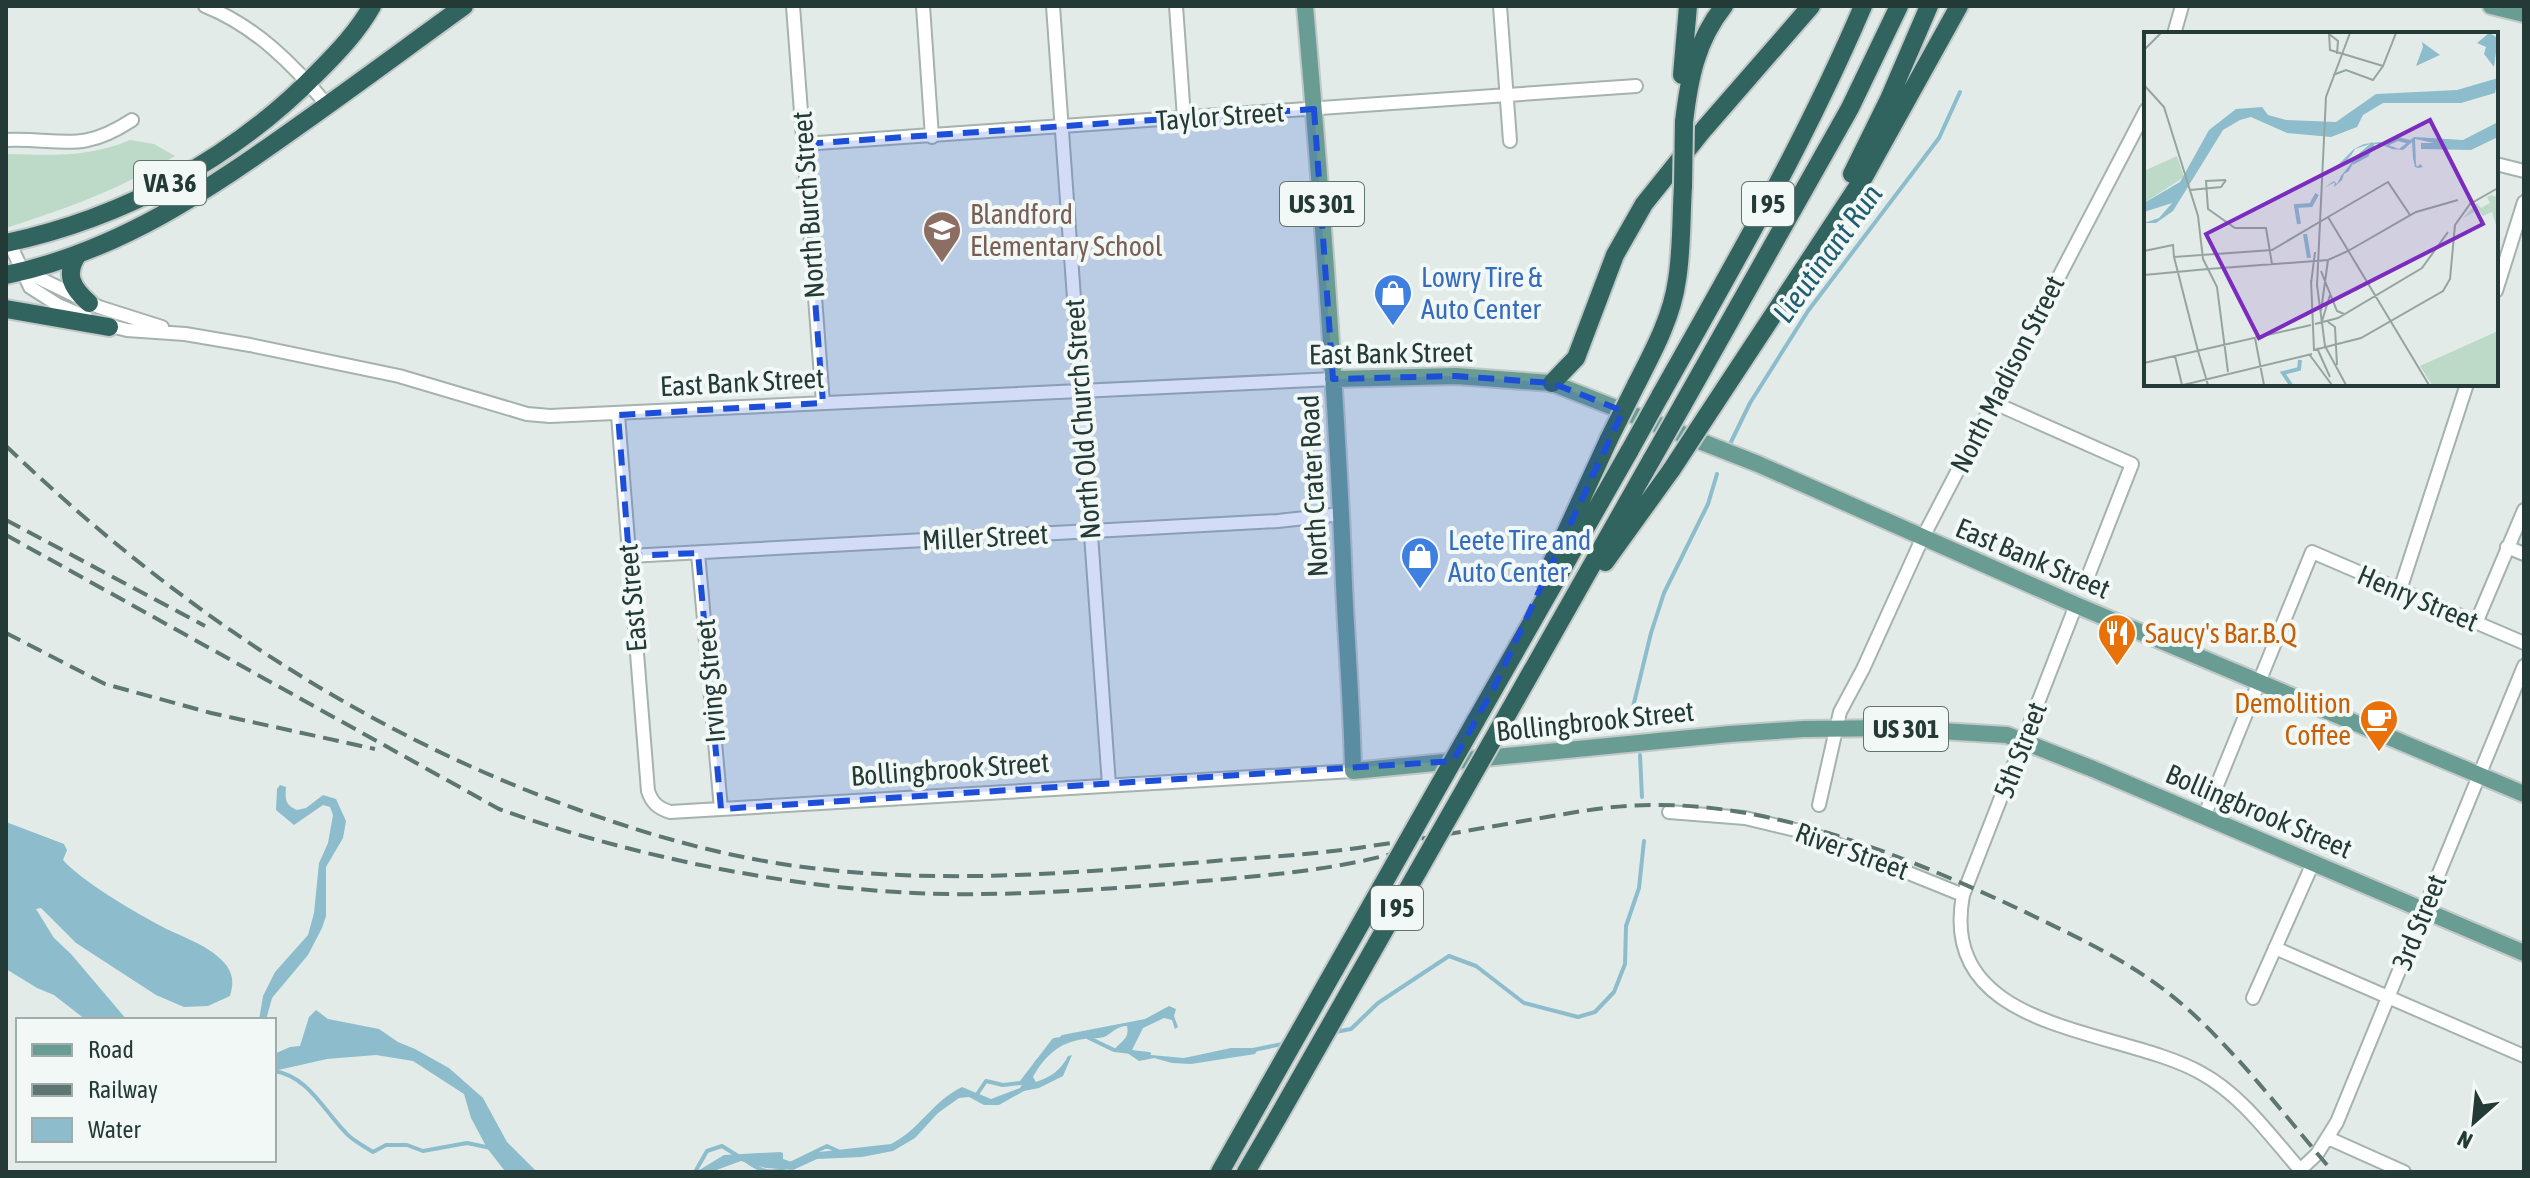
<svg xmlns="http://www.w3.org/2000/svg" width="2530" height="1178" font-family="'Asap Condensed',sans-serif">
<style>
.green{fill:#bcdac7}
.water{fill:#8dbdcc}
.lines{fill:none;stroke-linecap:round;stroke-linejoin:round}
.stream{stroke:#8dbdcc;stroke-width:4}
.minor-casing{stroke:#a5b2ae;stroke-width:16}
.major-casing{stroke:#c1c8c7;stroke-width:20}
.highway-casing{stroke:#c1c8c7;stroke-width:22}
.minor{stroke:#fff;stroke-width:12}
.major{stroke:#699d94;stroke-width:16}
.highway{stroke:#31645e;stroke-width:18}
.rail{stroke:#5d7671;stroke-width:4;stroke-dasharray:16 8;stroke-linecap:butt}
.highway-bridge-casing{stroke:#c1c8c7;stroke-width:22;stroke-linecap:butt}
.highway-bridge{stroke:#31645e;stroke-width:18}
.marked{fill:#1d4ed8;fill-opacity:0.2;stroke:#1d4ed8;stroke-width:6;stroke-dasharray:16 10;stroke-linejoin:round}
.labels{text-anchor:middle;dominant-baseline:central;stroke-width:8;stroke-linejoin:round;paint-order:stroke}
.shield{fill:#f2f8f5;stroke:#61736f;stroke-width:2}
.shield-label{font-size:26px;font-weight:bold;fill:#233a36}
.street-label{font-size:28px;fill:#233a36;stroke:#f2f8f5}
.education-label{font-size:28px;fill:#785e54;stroke:#f2f8f5;text-anchor:start}
.shop-label{font-size:28px;fill:#366cbe;stroke:#f2f8f5;text-anchor:start}
.food-label{font-size:28px;fill:#c56008;stroke:#f2f8f5;text-anchor:start}
.water-label{font-size:30px;font-style:italic;fill:#215e72;stroke:#f2f8f5}
.inset-river{fill:none;stroke:#8dbdcc;stroke-width:4}
.inset-road{fill:none;stroke:#96a4a0;stroke-width:2}
.view{fill:#7b2cbf;fill-opacity:0.15;stroke:#7b2cbf;stroke-width:4}
.inset-edge{fill:none;stroke:#233a36;stroke-width:4}
</style>
<rect width="100%" height="100%" fill="#e2ebe7"/>
<path class="green" d="M130 140 154 144 175 156C118 190 68 208 6 228V154C50 155 88 158 130 140Z"/>
<path class="water" d="M280 785 286 787C285 799 285 805 297 810L306 808 323 795 336 799 346 821 343 838 326 867V916L322 928 308 955 272 998 266 1020H259L263 996 275 972 308 935 314 913 319 863 328 843 333 815 330 807 323 805 294 825 276 810 277 789Z
M6 822 64 844 67 850 63 860C83 882 130 909 157 924 180 937 210 944 227 966 234 977 233 985 230 996L208 1006 184 1007 156 995 76 943 41 908 36 909 54 938 71 954 127 1020H86L54 995 37 988 6 969Z
M1169 1006 1176 1009 1174 1016 1178 1027 1175 1029 1172 1020 1164 1018 1143 1028 1132 1050 1140 1054 1184 1058 1231 1048H1259L1255 1054 1191 1064 1172 1063 1154 1058 1139 1061 1123 1050 1115 1049C1121 1041 1130 1039 1127 1026 1116 1026 1113 1033 1104 1037 1097 1039 1090 1038 1084 1039 1059 1042 1044 1057 1033 1077L1036 1082C1051 1077 1061 1070 1068 1056L1072 1055 1063 1076 1039 1088 1024 1091 999 1105H984L969 1097 959 1098 938 1113 915 1138 893 1151 862 1157 817 1159 793 1170 766 1168 741 1161 711 1172H696L724 1155 780 1152 783 1153V1159L795 1163 810 1153 891 1144C918 1131 934 1100 962 1087L991 1099 1020 1088 1035 1061 1062 1035 1145 1019Z
M316 1010 328 1019 379 1029 398 1042 415 1049 449 1068 483 1098 507 1142 537 1172 504 1170 487 1148 471 1118 464 1094 413 1061 376 1055 327 1059 274 1071V1054L290 1047 300 1046 309 1017Z"/>
<g class="lines">
<path class="stream" d="M1731 442 1750 403 1808 311 1939 138 1960 92
M1638 729 1633 707 1651 633 1664 593 1708 504 1717 474
M1640 755 1642 797
M1335 1032 1351 1029 1378 1003 1449 956 1476 966 1524 1003 1578 1017 1595 1012 1614 992 1625 964 1626 926 1639 888 1644 841
M1089 1038 1114 1050 1149 1054
M1253 1050 1287 1043
M274 1071C308 1076 324 1111 346 1133 353 1141 364 1146 373 1152L386 1145H407L423 1151 467 1143 491 1148
M976 1096 986 1081 1003 1085 1021 1083 1054 1040 1061 1039
M745 1160C758 1169 769 1176 784 1168
M792 1163 827 1146 842 1153
M695 1172 707 1151 722 1146 738 1156"/>
<defs>
<path id="minor" d="M205 6C255 26 293 64 327 105
M793 6 823 403
M923 6 932 137
M1053 6 1109 785
M1176 6 1184 118
M1500 6 1510 141
M2174 34 2182 6
M6 140C63 138 80 154 132 120
M803 144 1636 86
M2496 164 2524 171
M9 242 30 287 58 305 86 317
M24 271 99 307 162 327
M2496 291 2524 202
M103 324 127 330 185 334 250 345 399 376 527 414 550 416 1333 379
M1992 402 2132 464 2085 584
M618 415 648 791C652 803 658 808 670 812L721 809 1353 771
M2507 547 2524 554
M698 553 721 809
M629 556 1278 521 1341 514
M2400 590 2467 384
M2076 605 1963 895C1937 1034 2120 1027 2201 1073 2243 1096 2271 1137 2302 1172
M2476 623 2524 510
M1819 805 1840 712 1863 669 1922 539 2146 110
M1669 812 1745 818 1812 834 1963 895
M2204 817 2312 552 2524 643
M2275 948 2524 1056
M2253 998 2313 863
M2328 1138 2404 1172
M2300 1170 2317 1154 2337 1122 2524 666"/>
<path id="major" d="M1305 6C1321 190 1335 374 1343 558 1345 629 1352 700 1353 771L1730 734 1804 729 1891 728 2007 735 2093 769 2524 953
M2491 6 2524 14
M1333 379 1456 376 1552 383 1758 464 2076 605 2524 794"/>
<path id="highway" d="M1682 75 1688 6
M1684 122C1689 79 1696 41 1724 6
M1852 174 1889 99 1929 6
M6 243C124 218 234 158 318 72 338 52 358 31 372 6
M78 254C64 274 72 288 89 303
M6 275C118 252 210 189 301 124 356 85 410 45 464 6
M6 309 109 327
M1552 383 1576 358 1615 255 1644 204 1704 129 1811 6
M1636 385C1653 352 1672 317 1677 280 1682 250 1681 217 1683 186
M1660 396C1732 268 1805 142 1863 6
M1682 406 1850 108 1899 6
M1706 417 1864 177 1959 6
M1605 562 1672 469
M1544 580 1609 439
M1516 699 1652 459
M1475 722 1630 450
M1220 1172 1259 1103
M1246 1172 1278 1117"/>
</defs>
<use href="#minor" class="minor-casing"/>
<use href="#major" class="major-casing"/>
<use href="#highway" class="highway-casing"/>
<use href="#minor" class="minor"/>
<use href="#major" class="major"/>
<use href="#highway" class="highway"/>
<path class="rail" d="M6 446C172 605 362 733 579 810 660 839 744 862 830 870 954 883 1079 873 1203 862 1259 857 1315 855 1370 846 1422 839 1472 830 1523 821 1566 814 1608 805 1651 805 1778 803 1907 857 2021 910 2072 935 2122 957 2167 992 2227 1038 2283 1114 2333 1172
M6 520 205 626
M6 535 499 809C624 854 781 887 914 893 1002 897 1093 890 1181 883 1255 876 1330 872 1402 851
M6 633 105 684 211 713 375 749"/>
<defs>
<path id="highway-bridge" d="M1683 186 1684 122
M1609 439 1636 385
M1630 450 1660 396
M1652 459 1682 406
M1672 469 1706 417
M1259 1103 1475 722
M1278 1117 1516 699"/>
</defs>
<use href="#highway-bridge" class="highway-bridge-casing"/>
<use href="#highway-bridge" class="highway-bridge"/>
</g>
<path class="marked" d="M1314 109 1333 379 1456 376 1552 383 1623 411 1494 688 1453 761 721 809 698 553 629 556 618 415 823 403 803 144Z"/>
<defs>
<symbol id="school-pin" viewBox="-11 -11 22 30"><path d="M0 17L-7.5 6A9.5 9.5 0 1 1 7.5 6Z" fill="#8d6e63" stroke="#f2f8f5"/><path d="M0-5L7-2L0 1L-7-2ZM-4 1L0 2.5L4 1V4Q0 6-4 4Z" fill="#fff"/></symbol>
<symbol id="shop-pin" viewBox="-11 -11 22 30"><path d="M0 17L-7.5 6A9.5 9.5 0 1 1 7.5 6Z" fill="#3f7fe0" stroke="#f2f8f5"/><path d="M-5-2.5h2.3a2.7 3.5 0 0 1 5.4 0H5L5.5 6h-11ZM-1.5-2.5h3a1.5 2.3 0 0 0-3 0Z" fill="#fff"/></symbol>
<symbol id="restaurant-pin" viewBox="-11 -11 22 30"><path d="M0 17L-7.5 6A9.5 9.5 0 1 1 7.5 6Z" fill="#e8710a" stroke="#f2f8f5"/><path d="M-5-6h1v4h1v-4h1v4h1v-4h1v5L-1.5 .5V6h-2V.5L-5-1ZM5-6V6H3V1.5H1.5Q1.5-4 5-6Z" fill="#fff"/></symbol>
<symbol id="cafe-pin" viewBox="-11 -11 22 30"><path d="M0 17L-7.5 6A9.5 9.5 0 1 1 7.5 6Z" fill="#e8710a" stroke="#f2f8f5"/><path d="M-5.5-4.5H6V0H3Q3 3.5 0 3.5H-2.5Q-5.5 3.5-5.5 0ZM3-3.2v2h1.7v-2ZM-6 4.5H4V6H-6Z" fill="#fff"/></symbol>
</defs>
<g fill-rule="evenodd">
<use href="#school-pin" x="920" y="208" width="44" height="60"/>
<use href="#shop-pin" x="1371" y="271" width="44" height="60"/>
<use href="#shop-pin" x="1398" y="534" width="44" height="60"/>
<use href="#restaurant-pin" x="2095" y="611" width="44" height="60"/>
<use href="#cafe-pin" x="2357" y="697" width="44" height="60"/>
</g>
<g class="labels">
<g class="shield">
<rect x="134" y="161" width="72" height="44" rx="6"/>
<rect x="1280" y="182" width="84" height="44" rx="6"/>
<rect x="1742" y="182" width="52" height="44" rx="6"/>
<rect x="1864" y="707" width="84" height="44" rx="6"/>
<rect x="1371" y="886" width="52" height="44" rx="6"/>
</g>
<g class="shield-label">
<text x="170" y="183">VA 36</text>
<text x="1322" y="204">US 301</text>
<text x="1768" y="204">I 95</text>
<text x="1906" y="729">US 301</text>
<text x="1397" y="908">I 95</text>
</g>
<g class="street-label">
<text transform="translate(1220 116) rotate(-4)">Taylor Street</text>
<text transform="translate(808 205) rotate(-94)">North Burch Street</text>
<text transform="translate(1391 353) rotate(-1)">East Bank Street</text>
<text transform="translate(2007 374) rotate(-63)">North Madison Street</text>
<text transform="translate(742 382) rotate(-3)">East Bank Street</text>
<text transform="translate(1082 419) rotate(-94)">North Old Church Street</text>
<text transform="translate(1313 486) rotate(-93)">North Crater Road</text>
<text transform="translate(985 537) rotate(-3)">Miller Street</text>
<text transform="translate(2033 558) rotate(23)">East Bank Street</text>
<text transform="translate(632 598) rotate(-95)">East Street</text>
<text transform="translate(2418 598) rotate(23)">Henry Street</text>
<text transform="translate(710 681) rotate(-95)">Irving Street</text>
<text transform="translate(1595 721) rotate(-6)">Bollingbrook Street</text>
<text transform="translate(2020 750) rotate(-69)">5th Street</text>
<text transform="translate(950 769) rotate(-4)">Bollingbrook Street</text>
<text transform="translate(2259 811) rotate(23)">Bollingbrook Street</text>
<text transform="translate(1852 851) rotate(20)">River Street</text>
<text transform="translate(2419 922) rotate(-68)">3rd Street</text>
</g>
<g class="education-label">
<text x="970" y="214">Blandford<tspan x="970" dy="32">Elementary School</tspan></text>
</g>
<g class="shop-label">
<text x="1421" y="277">Lowry Tire &amp;<tspan x="1421" dy="32">Auto Center</tspan></text>
<text x="1448" y="540">Leete Tire and<tspan x="1448" dy="32">Auto Center</tspan></text>
</g>
<g class="food-label">
<text x="2145" y="633">Saucy's Bar.B.Q</text>
<text x="2351" y="703" text-anchor="end">Demolition<tspan x="2351" dy="32">Coffee</tspan></text>
</g>
<g class="water-label">
<text transform="translate(1827 253) rotate(-54)">Lieutinant Run</text>
</g>
</g>
<g transform="translate(2144 32)">
<rect width="354" height="354" fill="#e2ebe7"/>
<path d="M33 124 40 145 0 171V139ZM347 163 354 165V200L348 180 339 184 334 178 319 186 333 171 337 176 346 171 343 165ZM354 299V353H288L276 334Z" fill="#bcdac7"/>
<path d="M345 1 354 6 350 35 340 22 342 15 333 11ZM278 10 296 23 272 34 279 15ZM354 46 351 61 317 71H239L219 83 213 95 187 105 143 101 107 85 96 88 79 98 29 179 12 191H0L15 186 28 171 0 180V171L36 150 65 98 92 77 118 75 124 83 142 88 192 90 232 62 313 58ZM354 90V105L327 118 277 117V111H290L271 107 272 132 273 135 276 132 279 135 274 136 271 135 269 126 268 110 259 118 248 117 236 112H230L223 122 209 131 205 139 200 142 198 148 190 155 191 150 180 156 190 149 193 152 197 144 208 130 222 122 224 117 211 125 226 112 211 117 208 122 203 128 193 134 210 117 220 112 236 110 255 117 270 105 319 108Z" fill="#8dbdcc"/>
<path class="inset-river" d="M243 112 254 107 266 110M208 131 223 123 229 111M155 192 152 174 167 173 173 162M161 202 165 226M147 353 139 341 155 337 156 328"/>
<path class="inset-road" d="M185 1 186 18 239 34 252 1M185 2 194 9 193 22M0 18 17 1M189 43 202 38 229 48 239 34M0 53 20 75 54 184 59 227 73 255 84 340M82 148 62 149 64 177 91 196H122L128 232M46 158 77 155 82 148M184 185 244 150 266 183M0 219 29 213 30 225 128 218 184 185 285 353M204 219 272 180 314 168M30 225 54 319M64 237 184 228 204 219M177 239 193 279 200 282M0 243 64 237M167 248 170 318 217 306 299 259 306 247 311 193 326 172 354 156M167 252 171 220M177 279 184 228M178 289 186 263M184 290 191 295 193 333M171 292 194 286 278 236 304 200M111 306 120 353M173 316 186 345M54 319 64 353M165 322 188 353M31 324 38 353M0 331 167 293M39 353 168 322M202 353 181 314 173 253 182 65 206 1"/>
<path class="view" d="M286 88 339 192 115 306 62 202Z"/>
<rect width="354" height="354" class="inset-edge"/>
</g>
<rect width="2530" height="1178" fill="none" stroke="#233a36" stroke-width="16"/>
<rect x="16" y="1018" width="260" height="144" fill="#f2f8f5" stroke="#9faca9" stroke-width="2"/>
<rect x="32" y="1044" width="40" height="12" fill="#699d94" stroke="#9faca9" stroke-width="2"/>
<text x="88" y="1058" font-size="24" fill="#233a36">Road</text>
<rect x="32" y="1084" width="40" height="12" fill="#5d7671" stroke="#9faca9" stroke-width="2"/>
<text x="88" y="1098" font-size="24" fill="#233a36">Railway</text>
<rect x="32" y="1118" width="40" height="24" fill="#8dbdcc" stroke="#9faca9" stroke-width="2"/>
<text x="88" y="1138" font-size="24" fill="#233a36">Water</text>
<g transform="translate(2474 1122) rotate(207)" stroke="#f2f8f5" stroke-width="6" paint-order="stroke">
<path d="M0-6L14 30L0 20L-14 30Z" fill="#233a36"/>
<text y="-12" font-size="22" font-weight="bold" text-anchor="middle" fill="#233a36">N</text>
</g>
</svg>
